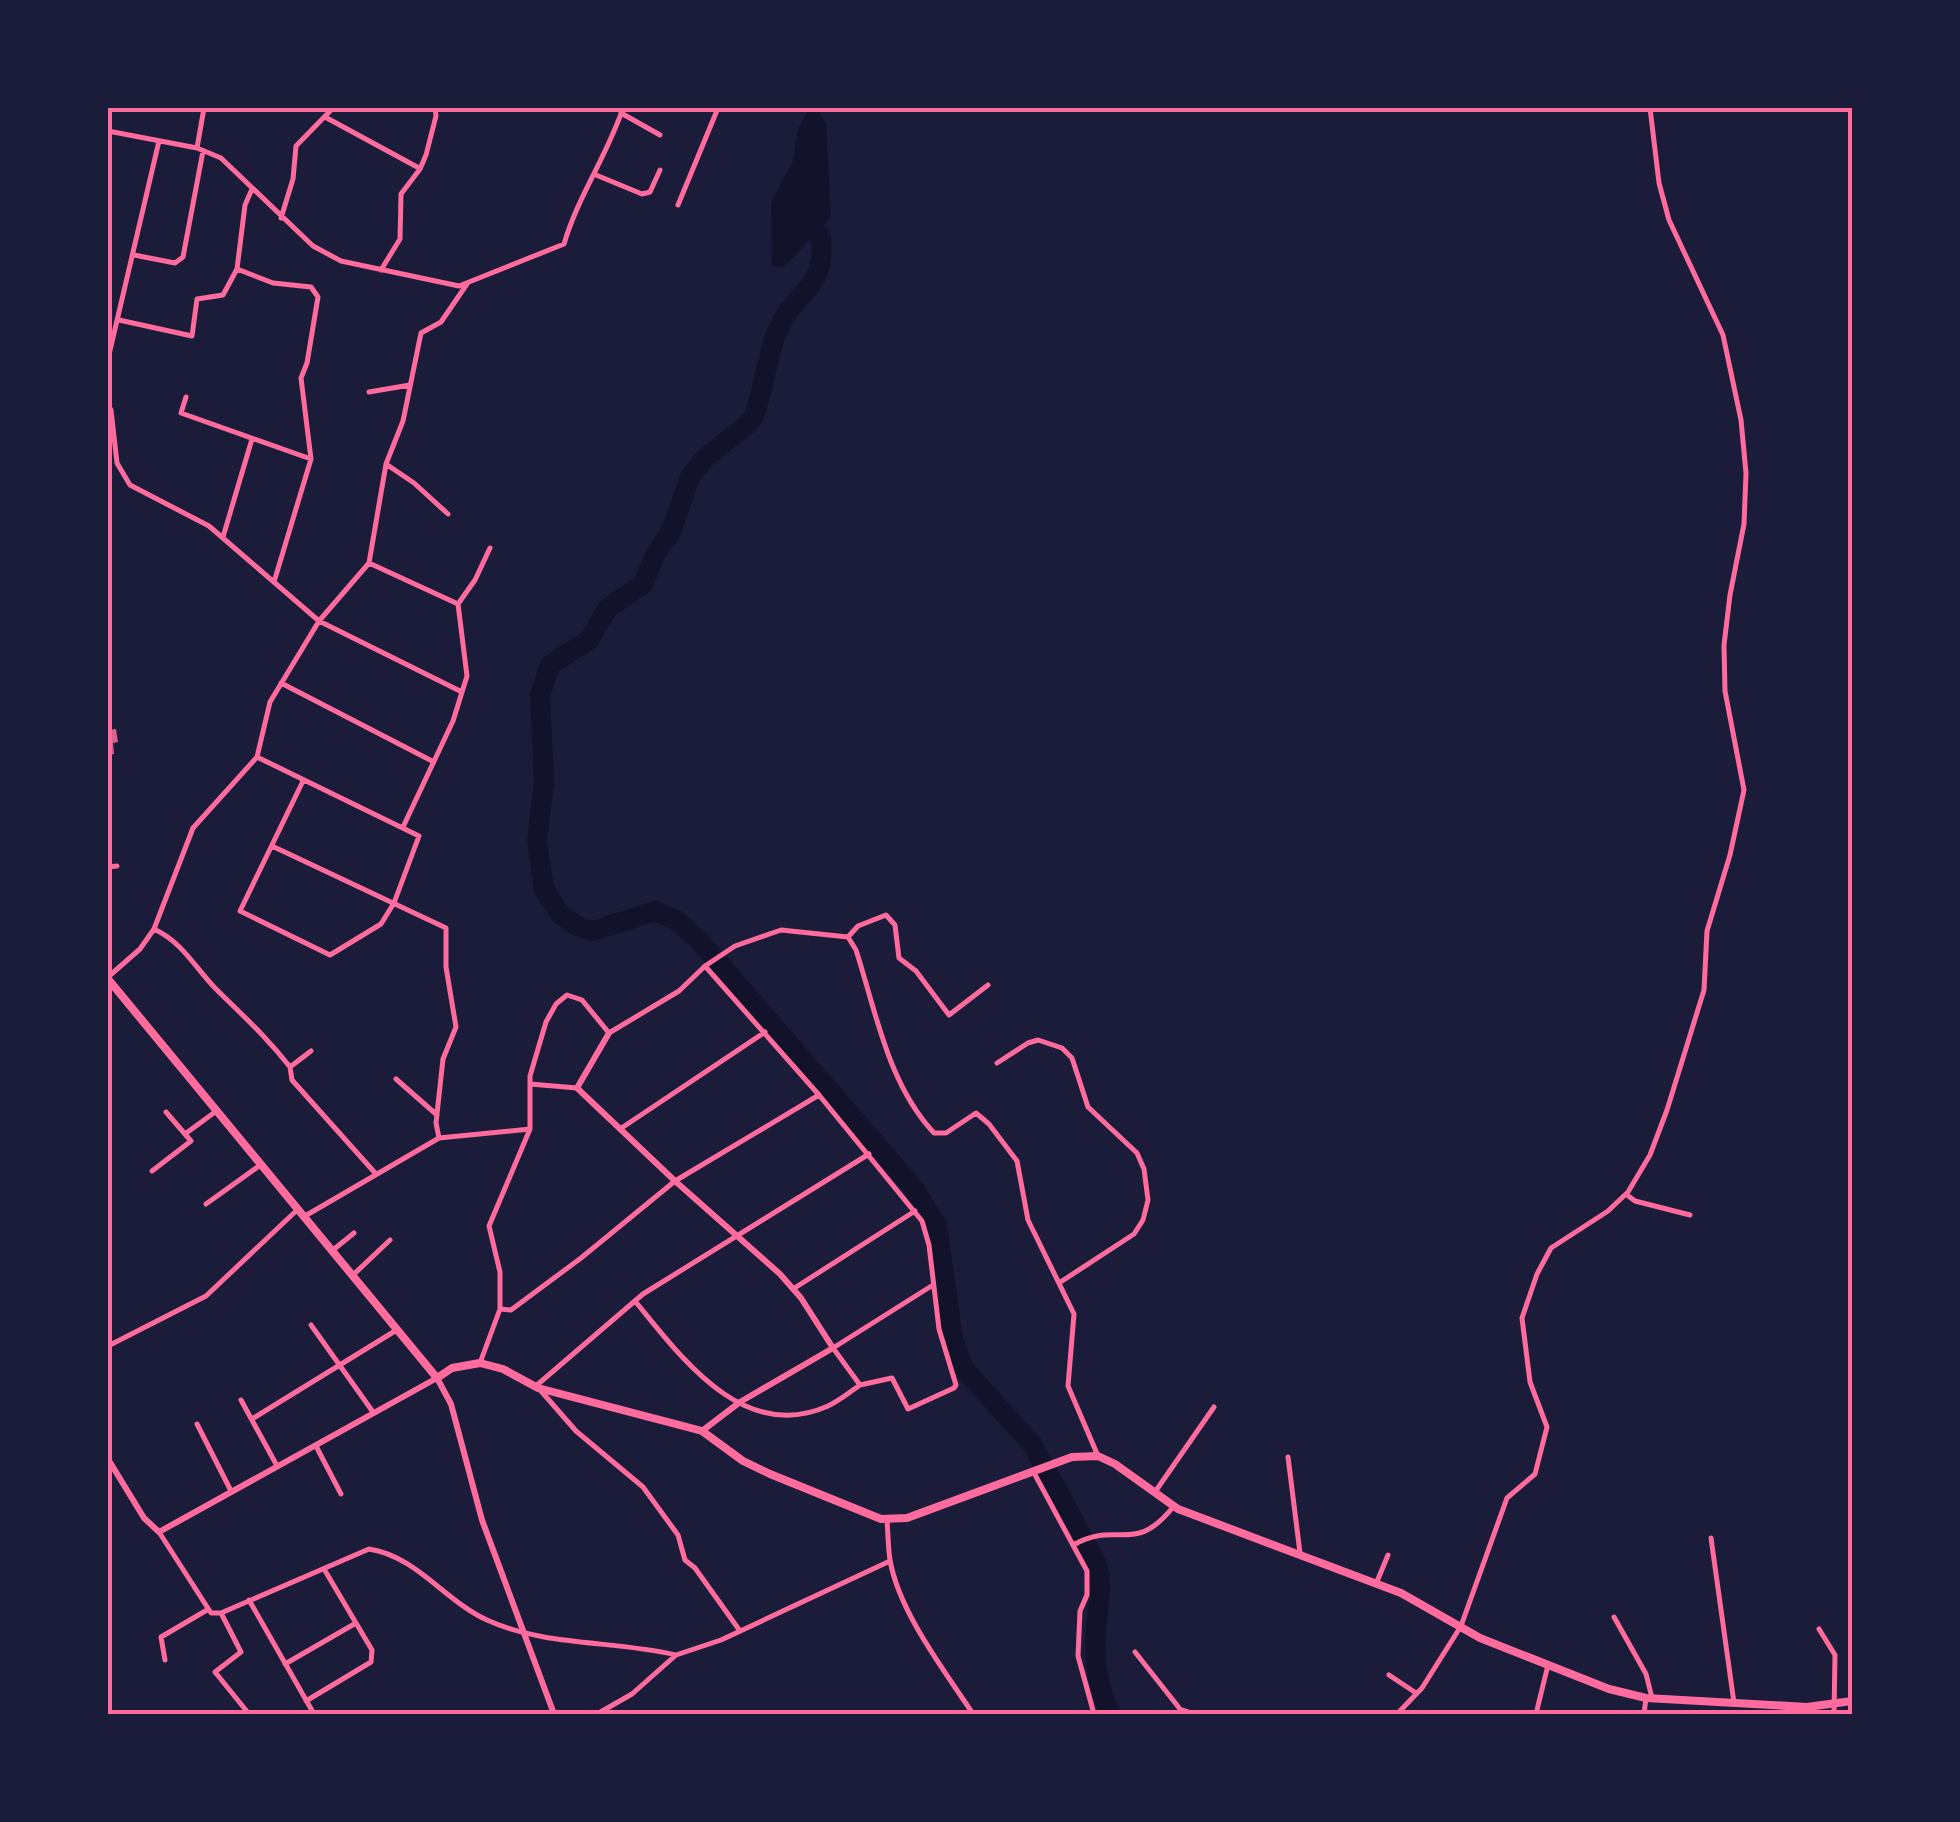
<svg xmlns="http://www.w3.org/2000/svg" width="1960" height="1822" font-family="'Source Sans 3',sans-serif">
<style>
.water{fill:#12122b}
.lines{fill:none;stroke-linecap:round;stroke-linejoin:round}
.river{stroke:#12122b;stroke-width:20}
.building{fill:#dd5f8e}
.minor{stroke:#ff6b9d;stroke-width:5}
.tertiary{stroke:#ff6b9d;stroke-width:6}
.secondary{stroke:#ff6b9d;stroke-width:8}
.neatline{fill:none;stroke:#ff6b9d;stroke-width:4}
</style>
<rect width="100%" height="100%" fill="#1b1b3a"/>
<path class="water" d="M809 108H816L826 124 831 217 784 267 772 266 771 203 793 161 798 129Z"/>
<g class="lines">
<path class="river" d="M821 236C826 293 796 287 777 332 766 359 764 388 754 416L748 424 705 458 690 477 670 534 656 553 643 584 608 608 589 640 550 665 540 695 544 782 537 841 544 889 560 914 577 926 593 931 655 911 676 920 699 940 913 1187 937 1226 953 1339 963 1368 1032 1444 1097 1564C1103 1585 1099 1598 1097 1619 1093 1651 1096 1686 1111 1714"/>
</g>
<path class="building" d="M116 729 118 742 113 743 114 754 108 755V730Z"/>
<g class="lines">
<path class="minor" d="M621 113 660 135
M325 117 419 168
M108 131 197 148 221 158 313 246 341 261 459 286 564 244C578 196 607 156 623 108
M197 148 204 108
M596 175 642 194 650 192 660 170
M252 189 245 205 237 269 273 283 311 287 318 297 307 363 301 378 311 459 274 582
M678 205 718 108
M281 218 293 179 296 146 333 108
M134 255 175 263 183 257 203 151
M381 270 400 239 401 194 420 169 426 155 436 116 435 108
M119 320 192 336 197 299 223 295 237 269
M108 359 159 141
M369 392 410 385
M186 397 181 413 311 459
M108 405 111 410 117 463 130 485 209 526 319 621 460 691
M386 464 414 483 448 514
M223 537 252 439
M369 563 386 464 403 421 421 333 441 322 467 284
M281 683 432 761
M257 757 419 836 394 903 381 924 330 955 240 911 303 781
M403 827 453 721 467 676 458 604 475 580 490 548
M272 846 446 928V967L456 1027 443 1059 436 1123 439 1138
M108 867 117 866
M154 929C183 943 193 965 215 988 242 1015 266 1036 290 1067
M848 937 858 926 886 915 895 925 899 958 916 971 949 1015 988 985
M705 966 819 1095 922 1221 929 1245 939 1329 956 1385 954 1388 908 1409 892 1378 860 1385 833 1348 933 1285
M108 977 140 949 154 929 193 828 257 757 270 702 319 621 369 563 458 604
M311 1051 290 1067 292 1080 376 1174
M997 1063 1028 1043 1038 1040 1062 1048 1072 1058 1088 1107 1137 1153 1144 1169 1148 1200 1143 1220 1134 1234 1059 1283
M396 1079 437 1115
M530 1084 577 1088
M620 1129 765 1032
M185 1134 215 1112
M152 1171 191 1141 166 1112
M1627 1195 1635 1201 1690 1215
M206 1204 259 1166
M305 1216 439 1138 530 1129
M333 1250 354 1233
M352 1276 390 1240
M793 1289 915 1211
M635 1301C681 1357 743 1444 828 1406 839 1401 850 1392 860 1385
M501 1309 511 1310 581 1258 675 1181 819 1095
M311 1325 373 1412
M108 1346 206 1296 296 1211
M480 1363 500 1309V1272L489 1226 530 1129V1076L546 1022 556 1004 567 995 582 1000 609 1033 679 991 705 966 735 946 781 930 848 937 856 950C876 1012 888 1084 934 1133H946L976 1113 989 1124 1017 1161 1028 1220 1074 1314 1068 1386 1098 1456
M537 1385 643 1294 869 1154
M541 1391 576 1431 643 1487 678 1535 685 1560 695 1568 740 1631
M241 1400 276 1464
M252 1419 395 1331
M197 1424 231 1491
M316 1446 341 1494
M1288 1457 1300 1553
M1033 1471 1087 1571V1595L1080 1611 1078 1656 1094 1714
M1155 1492 1214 1407
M887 1520C888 1533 888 1547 890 1560 899 1612 944 1670 973 1714
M159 1532 211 1613H221L369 1549C416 1556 445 1601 487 1620 546 1647 613 1640 676 1655
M1711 1538 1734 1703
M1073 1545C1119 1519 1133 1557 1174 1506
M1376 1584 1388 1555
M249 1600 314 1714
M221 1613 241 1652 215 1672 249 1714
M1614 1617 1646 1674 1652 1698
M1819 1629 1835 1655 1834 1714
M1135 1652 1180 1709 1194 1714
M165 1660 161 1637 207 1610
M285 1664 356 1623
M1389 1675 1416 1693
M306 1701 371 1662 372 1650 324 1569
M597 1714 632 1694 676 1655 721 1640 890 1561
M1397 1714 1422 1688 1461 1626 1507 1498 1535 1474 1547 1427 1530 1382 1522 1318 1537 1274 1551 1248 1608 1211 1628 1192 1650 1155 1667 1110 1704 990 1707 931 1730 855 1744 790 1725 691 1724 645 1730 595 1744 524 1746 473 1741 420 1723 335 1669 220 1659 183 1650 108
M1536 1714 1548 1665
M1644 1714 1646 1698"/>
<path class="tertiary" d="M609 1033 577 1088 675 1181 780 1274 801 1298 833 1348 740 1402 702 1431
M108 1459 144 1518 159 1532 437 1378 451 1404 482 1520 554 1714"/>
<path class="secondary" d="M108 979 437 1378 452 1368 480 1363 503 1369 538 1388 687 1427 702 1431 743 1461 770 1474 881 1519 907 1518 1072 1457 1098 1456 1115 1464 1178 1509 1401 1593 1480 1638 1609 1689 1646 1698 1807 1707 1852 1701"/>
</g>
<rect width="1960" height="1822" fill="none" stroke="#1b1b3a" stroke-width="220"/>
<rect x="110" y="110" width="1740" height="1602" class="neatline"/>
</svg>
